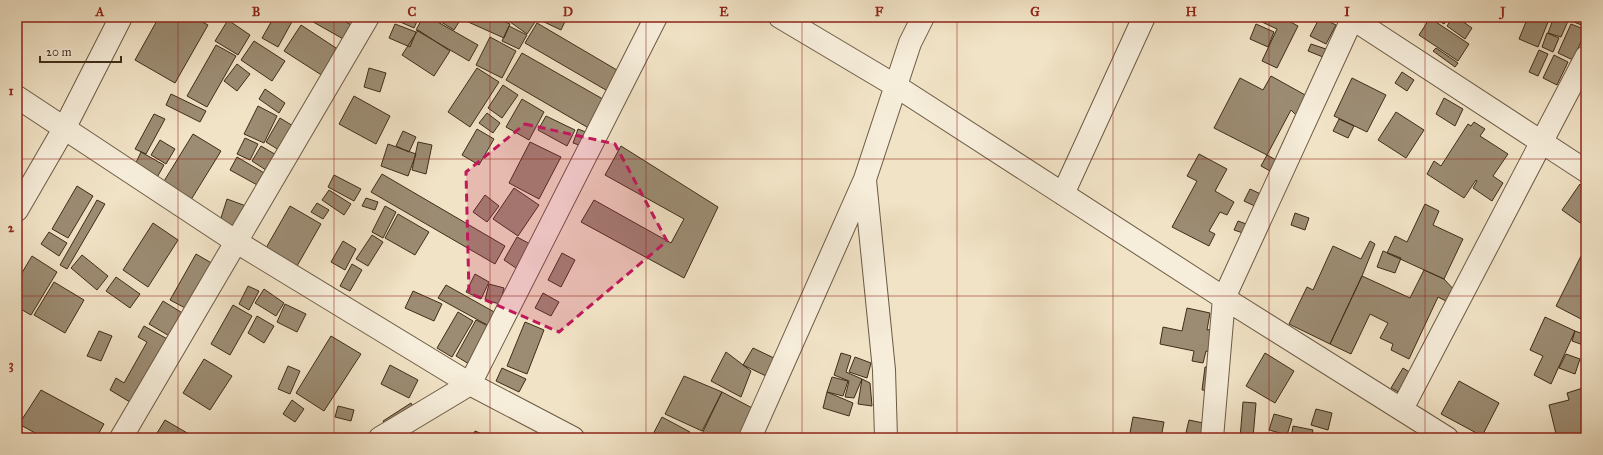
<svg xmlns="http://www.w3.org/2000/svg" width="1603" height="455" font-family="'IM FELL Great Primer',serif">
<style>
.building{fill:#9c8c73;stroke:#402d19}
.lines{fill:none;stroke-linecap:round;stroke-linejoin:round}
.street-casing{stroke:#6c5a44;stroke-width:24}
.street{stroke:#f6edda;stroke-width:22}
.marked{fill:#c2185b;fill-opacity:0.2;stroke:#c2185b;stroke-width:3;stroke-dasharray:8 5;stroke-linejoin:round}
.grid{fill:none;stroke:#8f2418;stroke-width:1;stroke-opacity:0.55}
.neatline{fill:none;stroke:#8f2418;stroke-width:1.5}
.grid-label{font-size:13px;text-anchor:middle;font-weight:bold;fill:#8f2418}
</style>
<rect width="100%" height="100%" fill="#f1e3c6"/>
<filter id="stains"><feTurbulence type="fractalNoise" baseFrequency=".005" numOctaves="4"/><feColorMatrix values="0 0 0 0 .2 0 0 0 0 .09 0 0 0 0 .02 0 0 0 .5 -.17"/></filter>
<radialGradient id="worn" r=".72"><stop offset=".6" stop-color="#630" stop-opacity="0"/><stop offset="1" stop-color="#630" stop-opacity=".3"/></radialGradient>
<path class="building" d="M159 17H193L208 25 175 83 135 60Z
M274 17H292L294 18 278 47 262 38Z
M309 17H337L353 26 345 40 308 19Z
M341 17H360L355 25Z
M400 17H419L414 28 398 21Z
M423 17H429L478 45 469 61 416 30Z
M433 17H462L454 30Z
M468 17H494L510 24 504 38 466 21Z
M503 17H534L537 19 527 34Z
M542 17H567L561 30 540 20Z
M1265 17H1281L1298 26 1277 68 1262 61 1277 29 1262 22Z
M1320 17 1336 25 1326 44 1310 36Z
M1433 17H1449L1444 24Z
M1453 17H1456L1472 28 1465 39 1447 26Z
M1528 17H1550L1538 47 1519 39Z
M1554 17 1568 21 1561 37 1548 33Z
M1576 17H1586V27L1574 22Z
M1430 18 1469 44 1458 61 1419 35Z
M228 20 250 35 238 55 215 41Z
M537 23 622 73 611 93 525 43Z
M395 24 416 32 410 47 389 38Z
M1256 24 1274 32 1268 47 1250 39Z
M1571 24 1586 30 1573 60 1558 53Z
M301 25 339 50 323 76 284 51Z
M509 26 527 35 519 49 502 41Z
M418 30 450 51 434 76 402 55Z
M1547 33 1559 38 1553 52 1542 47Z
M490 37 516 51 502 78 476 65Z
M254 41 285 61 272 81 241 60Z
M1311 44 1326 49 1323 57 1308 51Z
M216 45 236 56 207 107 187 96Z
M1436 48 1458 63 1455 67 1433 51Z
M1539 50 1548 54 1538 76 1529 72Z
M522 53 608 102 592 130 506 80Z
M1554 55 1568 62 1557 85 1543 78Z
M237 64 250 74 237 91 224 81Z
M369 68 386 73 380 92 364 87Z
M477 68 499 82 470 127 448 112Z
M1402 72 1414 80 1407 91 1395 83Z
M1271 76 1307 96 1297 116 1291 110 1267 155 1214 128 1240 78 1263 90Z
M1352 78 1386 95 1367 132 1334 116Z
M503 85 518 95 502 118 488 108Z
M265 89 285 103 279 113 259 99Z
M171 94 206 111 200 122 166 105Z
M354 96 390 116 376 144 339 124Z
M1444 98 1463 109 1455 126 1436 114Z
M522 99 544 112 529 140 506 127Z
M258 106 277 116 264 143 244 134Z
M1396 112 1424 130 1406 158 1378 140Z
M487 113 500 123 493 133 479 123Z
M154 114 165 119 146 154 135 149Z
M546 116 575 130 567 146 538 130Z
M280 118 293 126 279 150 266 142Z
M1339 119 1354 126 1348 138 1333 131Z
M1474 122 1485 129 1480 136 1508 154 1493 176 1503 183 1492 201 1473 188 1477 181 1476 180 1464 198 1427 174 1434 161 1441 166 1468 124 1471 126Z
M1586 126V139L1581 136Z
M477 129 494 139 479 165 462 155Z
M578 129 591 134 585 147 573 143Z
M403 131 416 137 409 152 396 146Z
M193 134 221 151 189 203 161 186Z
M245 138 258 144 250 160 237 154Z
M160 140 175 149 166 164 151 155Z
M418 142 432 145 426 174 412 170Z
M530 142 561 157 539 199 509 183Z
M388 144 416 154 408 176 381 166Z
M261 146 278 156 269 172 252 161Z
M621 146 718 207 684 278 581 222 594 200 671 243 684 219 605 175Z
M141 152 164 165 155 181 133 169Z
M1199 154 1227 169 1215 191 1234 202 1227 215 1220 212 1209 231 1215 234 1209 246 1172 227 1197 181 1187 176Z
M1267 155 1276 160 1270 171 1261 166Z
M237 157 266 174 259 186 230 170Z
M382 174 505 246 495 264 371 192Z
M334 175 361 189 354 201 328 187Z
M1580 184 1586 189V227L1562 210Z
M77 186 93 196 68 238 52 229Z
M514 188 539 205 518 236 493 219Z
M1250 189 1267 197 1261 209 1244 201Z
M329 190 351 204 344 215 322 200Z
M485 195 499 206 487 222 473 212Z
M366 198 378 202 375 210 362 206Z
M227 199 246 206 238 228 220 221Z
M97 200 105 204 67 269 60 265Z
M317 203 329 210 323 219 311 212Z
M1425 204 1439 211 1433 225 1463 239 1444 279 1387 253 1395 236 1407 242Z
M290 206 321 224 297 266 266 248Z
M385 206 396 212 383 238 372 232Z
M1295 213 1309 218 1305 230 1291 225Z
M398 214 429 232 415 255 385 238Z
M1238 221 1249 225 1246 234 1234 230Z
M153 223 178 240 148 287 123 270Z
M49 232 67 243 59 256 41 244Z
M372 235 383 242 368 266 356 259Z
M517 237 530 244 516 268 504 260Z
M343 241 356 249 345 270 331 262Z
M1370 241 1375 244 1362 276 1330 344 1289 324 1307 287 1313 290 1333 246 1361 259Z
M1383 251 1401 258 1395 273 1377 267Z
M562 253 575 260 561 287 548 280Z
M196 254 215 265 189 310 170 300Z
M82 255 108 276 97 290 71 268Z
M32 256 57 272 31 315 17 307V281Z
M1581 256 1586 259V314L1583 320 1556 306Z
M352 264 362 270 350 291 340 286Z
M1424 270 1444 279 1457 293 1452 304 1438 297 1409 359 1391 350 1393 344 1380 338 1388 323 1370 314 1351 354 1330 344 1362 276 1410 298Z
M475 274 489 282 481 299 466 292Z
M116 277 140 294 130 308 106 291Z
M54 282 84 300 65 333 34 315Z
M489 284 504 288 500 304 485 300Z
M446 285 496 313 489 326 438 298Z
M248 286 259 291 249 310 239 304Z
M264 289 284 303 276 316 255 303Z
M413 291 442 304 434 321 405 308Z
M543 293 559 302 551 316 535 308Z
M163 301 184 314 171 337 149 324Z
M285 304 306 314 297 332 277 322Z
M233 305 252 316 230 355 211 344Z
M1187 308 1210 313 1207 330 1214 329 1215 353 1206 351 1203 363 1192 361 1194 351 1160 344 1163 327 1182 331Z
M458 312 473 321 452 357 437 348Z
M257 316 274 326 264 343 248 333Z
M1545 317 1575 331 1551 384 1534 375 1543 356 1530 350Z
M476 320 490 327 469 364 456 356Z
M525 322 544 330 527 374 507 366Z
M144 326 171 341 135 405 110 390 116 378 124 383 147 342 138 337Z
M99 331 112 336 101 361 87 356Z
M1575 331 1586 335V346L1572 341Z
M331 336 361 354 324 411 296 393Z
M753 348 776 359 766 376 743 365Z
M726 352 751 371 741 397 711 381Z
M841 353 851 356 846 372 862 379 854 398 845 397 849 381 834 375Z
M1265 353 1294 371 1275 403 1246 386Z
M1566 354 1580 359 1575 374 1559 368Z
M855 357 871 363 867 378 849 372Z
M204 359 232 376 210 410 183 393Z
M390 365 418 380 409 398 381 384Z
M288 366 300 371 290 394 278 389Z
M1205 367H1213L1210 391 1202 390Z
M502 368 526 379 519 392 496 381Z
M1403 368 1416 376 1404 395 1391 388Z
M684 376 722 392 702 431 665 414Z
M832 377 848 381 843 396 827 392Z
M862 379 870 383 872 406 858 404Z
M1459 381 1499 403 1482 436 1441 414Z
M1586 387V438H1557L1549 405 1569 400 1567 393Z
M41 390 104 424 96 438H44L19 424Z
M722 392 756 410 743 438H700Z
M827 392 853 403 849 416 823 408Z
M292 400 304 409 295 422 283 414Z
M1243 402 1256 403 1253 438H1240Z
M411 403 419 417 391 434 383 421Z
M338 406 354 410 351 421 335 417Z
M1316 409 1332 413 1328 430 1311 425Z
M1274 414 1292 419 1287 435 1269 430Z
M662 417 690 432 688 438H651Z
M1133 417 1164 422 1161 438H1129Z
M165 420 194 437 154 438Z
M1189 420 1208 424 1205 438 1185 437Z
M1293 426 1313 430 1311 438H1291Z
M475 431 492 438H472Z
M204 433 211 438H201Z"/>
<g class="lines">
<defs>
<path id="street" d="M780 17 896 86 1224 298 1447 438
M1350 17 1586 171
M17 97 235 241 470 384 573 438
M865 180 884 370 886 438
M1063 194 1144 17
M17 210 65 127 121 17
M1402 409 1586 57
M121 438 368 17
M380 438 470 384 656 17
M750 438 865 179 910 43 923 17
M1212 438 1224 298 1353 17"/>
</defs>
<use href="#street" class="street-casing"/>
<use href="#street" class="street"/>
</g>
<path class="marked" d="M525 124 615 144 667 241 559 332 469 293 466 172Z"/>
<path class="grid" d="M178 17V438M334 17V438M490 17V438M646 17V438M802 17V438M957 17V438M1113 17V438M1269 17V438M1425 17V438M17 159H1586M17 296H1586"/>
<rect width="1603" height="455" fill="none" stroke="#f1e3c6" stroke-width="44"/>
<path d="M40 56v6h81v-6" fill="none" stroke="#402d19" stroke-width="2"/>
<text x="46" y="56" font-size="12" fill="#402d19" stroke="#f6edda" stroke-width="3" paint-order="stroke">20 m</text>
<rect x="22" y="22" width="1559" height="411" class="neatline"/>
<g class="grid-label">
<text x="100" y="16">A</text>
<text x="256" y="16">B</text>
<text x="412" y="16">C</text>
<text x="568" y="16">D</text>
<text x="724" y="16">E</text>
<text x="879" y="16">F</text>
<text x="1035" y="16">G</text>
<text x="1191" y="16">H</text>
<text x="1347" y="16">I</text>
<text x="1503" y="16">J</text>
<text x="11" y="95">1</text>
<text x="11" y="232">2</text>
<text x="11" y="369">3</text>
</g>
<rect width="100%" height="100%" filter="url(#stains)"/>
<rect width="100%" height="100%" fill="url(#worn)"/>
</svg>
